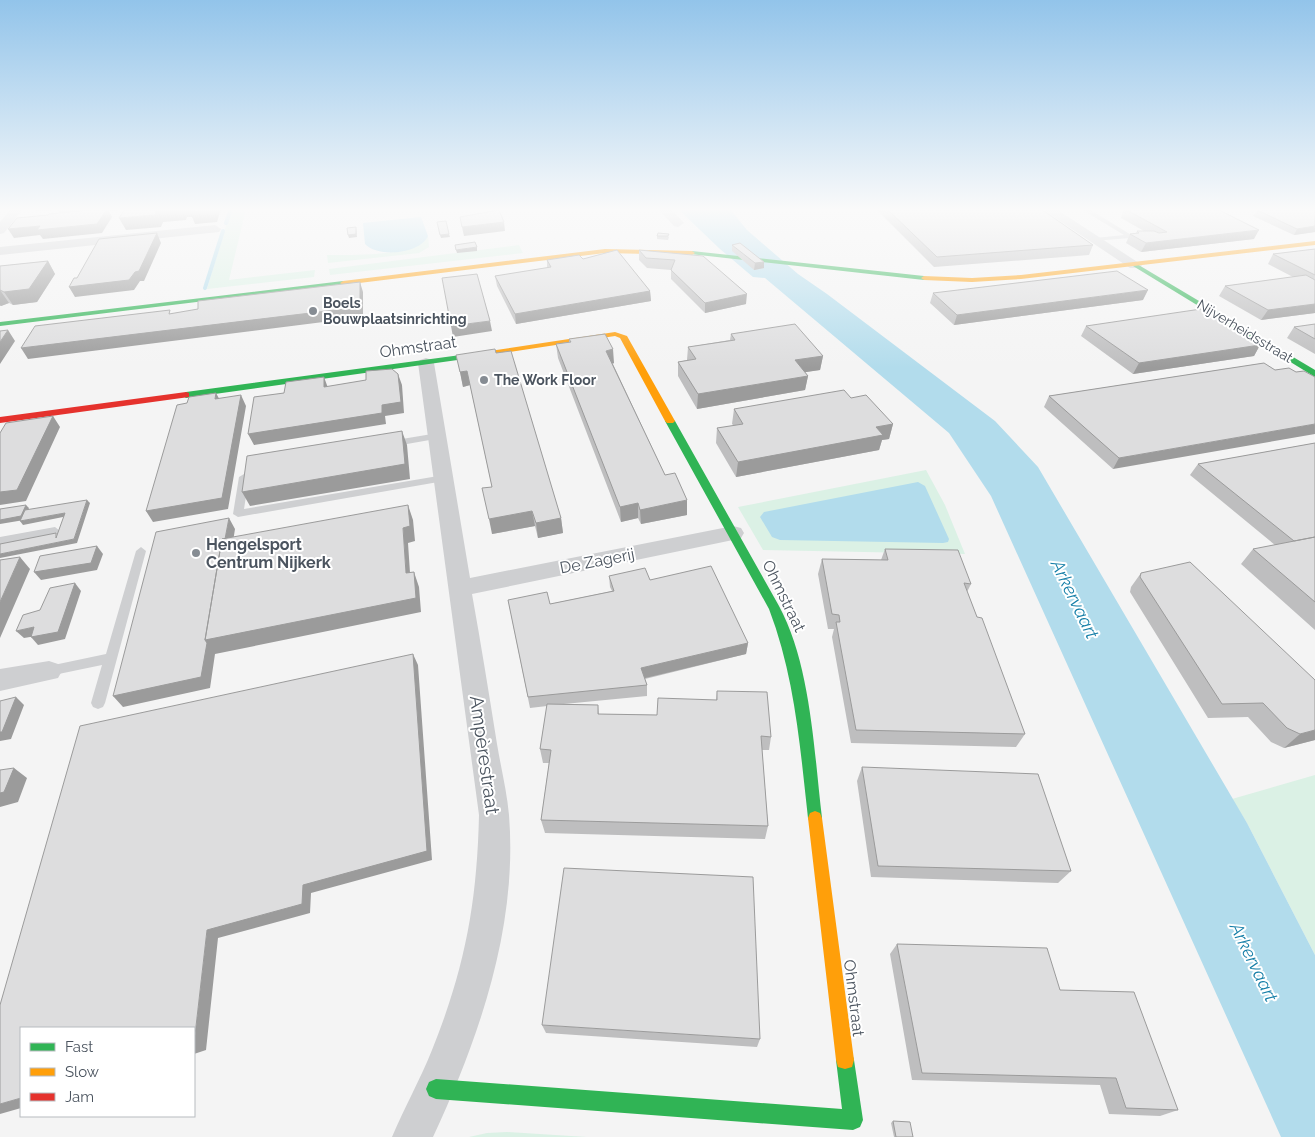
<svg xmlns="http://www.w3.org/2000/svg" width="1315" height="1137" font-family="Raleway,sans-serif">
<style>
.green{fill:#dbf1e5}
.water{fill:#b2dcec}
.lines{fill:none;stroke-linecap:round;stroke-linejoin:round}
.stream{stroke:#b2dcec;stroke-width:4}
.lane{fill:#cecfd1;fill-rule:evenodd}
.street{fill:#cecfd1;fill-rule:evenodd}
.fast{fill:#30b455;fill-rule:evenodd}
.slow{fill:#ff9f0a;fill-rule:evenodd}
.jam{fill:#e5322d;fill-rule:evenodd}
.wall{fill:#bebebf}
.shaded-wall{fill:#9b9b9b}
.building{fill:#ddddde;stroke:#9b9b9b}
.poi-dot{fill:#868c93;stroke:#fff;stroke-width:2}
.labels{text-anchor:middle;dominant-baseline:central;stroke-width:4;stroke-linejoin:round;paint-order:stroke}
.far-poi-label{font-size:14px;font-weight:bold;fill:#4b545f;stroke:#fff;text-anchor:start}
.far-street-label{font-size:14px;fill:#4b545f;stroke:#fff}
.street-label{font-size:16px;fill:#4b545f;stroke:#fff}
.poi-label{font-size:16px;font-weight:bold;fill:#4b545f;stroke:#fff;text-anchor:start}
.water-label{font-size:18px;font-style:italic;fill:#167fa8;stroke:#fff}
.near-street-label{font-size:19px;fill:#4b545f;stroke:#fff}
</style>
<rect width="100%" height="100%" fill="#f4f4f4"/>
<path class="green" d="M231 209H246L229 280 315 270 314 277 207 289Z
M428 236 429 247 419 253 328 263 327 255C347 255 419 257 428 236Z
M519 245 523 253 330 275 329 269Z
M926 470 945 505 965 554 763 550 738 507Z
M1315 775V955L1247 823 1232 799Z
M507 1132 587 1137H469L487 1133Z"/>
<path class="water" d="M678 209H730L747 230 798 274 827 294 995 421 1038 467 1247 823 1315 955V1137H1281L991 496 949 433 765 278 753 277 720 249Z
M421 217 428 236C420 254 378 258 365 244L363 223Z
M918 482 925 486 949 539 948 542 943 543 780 540 772 537 760 517 764 512Z"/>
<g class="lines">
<path class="stream" d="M226 223 231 209
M205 288 223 231"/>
<path class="lane" d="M1081 209H1089L1133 236 1130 238 1093 241V239L1095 238 1124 235Z
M438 433 443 436 441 438 390 447 385 444 390 441Z
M244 474 249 477 244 509 444 475 449 478 444 481 238 517 233 514 239 477Z
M55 527 60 531 59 534 0 545V537Z
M141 547 146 551 105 703 103 707 98 709 93 707 91 703 102 665 49 676 44 675 43 671 44 667 49 666 106 654 136 551Z"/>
<path class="street" d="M11 209H23L4 233 0 234V222Z
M658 209H671L684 223 678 227 674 226Z
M1042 209H1056L1142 265 1140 268H1130Z
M215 225 221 229 219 232 0 255V247Z
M426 358 432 360 434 363 470 578 733 526 741 528 744 533 741 538 733 540 472 594C481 644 489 694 497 744 501 768 507 792 509 815 518 927 479 1038 433 1137H392C404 1108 420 1080 432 1050 465 968 477 903 479 815L418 363 420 360Z
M49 661 58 664 62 671 58 678 0 691V669Z"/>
<path class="fast" d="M692 251 924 276 927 278 924 280 690 254 689 253Z
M1133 264H1137L1315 370V377L1133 266Z
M343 281 345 282V284L0 326V322Z
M483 352H486V356L186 398 182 395 186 392Z
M670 418 675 421 779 606C811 665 814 752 822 818L820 823 815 825 810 823 808 818C800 747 795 677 769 609L665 421Z
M845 1051 852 1053 854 1060 863 1120 860 1127 853 1130 436 1099 429 1096 426 1089 429 1082 436 1079 842 1109 836 1060 838 1053Z"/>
<path class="slow" d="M1315 241V245L1021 279 972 282 924 280 921 278 924 276 972 278 1021 275Z
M605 249 692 251 695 253 692 255 605 253 343 285 340 283 343 281Z
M615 332 627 336 675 421 673 423H667L665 421 620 338 615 336 483 356 479 354 483 352Z
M815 811 820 813 822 818 854 1060 852 1067 845 1069 838 1067 836 1060 808 818 810 813Z"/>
<path class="jam" d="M186 392 189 393V397L0 423V417Z"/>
</g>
<path class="wall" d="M35 209H52L50 211H36Z
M876 209H1041L1093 245 1089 255 934 267Z
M1124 209 1254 239 1141 252 1126 243 1130 234 1136 233 1137 231H1144L1121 218Z
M1315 209V232L1294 235 1253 216 1257 210Z
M657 236H668L669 237 668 240 657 239Z
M732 245 764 268 754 270 732 251Z
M1315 249V313L1261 320 1219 296 1225 286 1293 277 1268 264 1273 254Z
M639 250 703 256 746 304 705 313 671 279V270L647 268 639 260Z
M583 259 650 291 651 301 516 324 497 286 495 276 547 268V260Z
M48 261 55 274 37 302 13 305 9 303 1 306H0V266Z
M933 293 1143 300 954 325 930 303Z
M1315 324V354L1287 338 1294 327Z
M1086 326 1260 345 1254 356 1133 374 1081 336Z
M731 334 823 356 820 370 805 372 808 376 805 390 697 409 678 376V362L687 360 688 347 730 340Z
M569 339 614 363 613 364 665 475 687 515 641 524 638 518 621 522 558 358 556 344 569 342Z
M496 353 561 518 563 533 538 538 535 526 492 534V487L470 385 463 387 460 372Z
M1264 363 1113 469 1044 407 1049 396Z
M851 398 893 424 889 439 882 440 879 450 736 477 716 443 717 428 734 426 732 424 734 409Z
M1315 443V630L1241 564 1253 549 1275 545 1190 475 1198 464Z
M885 549 971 584 967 592 977 617 1025 734 1016 747 851 743 832 637 834 629H828L818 574 822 559 881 560Z
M1141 573 1315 740 1284 748 1271 742 1248 717 1208 718 1130 592 1131 587Z
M609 576 650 580 748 643 746 654 645 679 647 685V696L564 704 598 705 599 714 657 715 716 700 717 691 771 737 769 750H762L768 826 765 839 545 833 541 820 549 763H543L540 749 547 706 530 708 508 600 550 604 612 591 610 587Z
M862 767 1071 871 1058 883 871 877 857 781Z
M897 944 1060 990 1178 1110 1160 1116 1109 1114 1100 1085 912 1080 890 954Z
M542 1025 760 1039 757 1047 546 1033Z
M893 1121 913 1137H894L891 1123Z"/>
<path class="shaded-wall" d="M55 209H118V211H109L112 217 102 233 43 239 40 235 14 238 8 229 61 216 58 210H56Z
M170 209H221L217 222 195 224 192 217H187L186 220 163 222 161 227 126 230 119 218 157 210Z
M504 222 505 231 464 236 462 227Z
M1315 226V232L1294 235 1297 229Z
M356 227 357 237 349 238 348 235Z
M1259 230 1254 239 1141 252 1146 243Z
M157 233 161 243 144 281H140L134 290 75 297 69 287Z
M449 234 450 237 441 238 440 235Z
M477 247V251L457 253 456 250Z
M48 261 55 274 37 302 13 305 4 292Z
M764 262V268L754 270 755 263Z
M360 282 363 292V317L28 359 21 348Z
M0 290 9 303 1 306 0 305Z
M1148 290 1143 300 954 325 957 315Z
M650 291 651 301 516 324 515 314Z
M747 294 746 304 705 313V303Z
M1315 304V313L1261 320 1268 310Z
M490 321 492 331 453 337 451 326Z
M8 330 15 341 0 364V342Z
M1260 345 1254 356 1133 374 1139 363Z
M613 349 614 363 607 364 606 351Z
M823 356 820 370 793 374 795 360Z
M467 371 470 385 463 387 460 372Z
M398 374 402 385 404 413 385 416 386 424 254 445 248 434 382 405Z
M808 376 805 390 697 409 698 394Z
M324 377 328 388 324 387Z
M216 393 222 404 215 399Z
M241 395 246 406 228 509 153 522 146 511Z
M53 416 60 427 26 501 0 505V492Z
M893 424 889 439 882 440 879 450 736 477 738 462 876 427Z
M1315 424V434L1113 469 1119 458Z
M402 431 407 445 410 479 250 506 242 492Z
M87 500 90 503 77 543 0 558V554L74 539Z
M687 500V515L641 524 640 510Z
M638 503V518L621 522 620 507Z
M26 505 29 508 24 520 0 524V520Z
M408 505 413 520 415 541 408 543 411 588 406 573 403 528Z
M532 511 535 526 492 534 489 519Z
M65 513 68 516 23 525 20 521Z
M229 518 235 529 218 637 414 572 419 587 421 612 215 654 210 688 123 707 113 696 205 640Z
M561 518 563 533 538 538 536 523Z
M97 546 103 554 97 570 41 580 34 572Z
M20 557 30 569 0 638V602Z
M75 583 81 591 65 639 38 645 31 637Z
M34 627 42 635 24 638 16 631Z
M748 643 746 654 641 679V668Z
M413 654 418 665 432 860 311 893 310 913 218 938 206 1050 194 1054V1044L207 930 303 885Z
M16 697 24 705 11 739 0 741V732Z
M1315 730V740L1284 748 1300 734Z
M14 768 27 778 18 802 0 807V793Z
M21 1098V1108L0 1114V1104Z"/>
<path class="building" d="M98 209H107L97 224 37 230 40 226 8 229 17 218 48 215 49 214Z
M125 209H170L157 210 155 215 119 218Z
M191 209H212V210L190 212Z
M887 209H1041L1093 245 937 257Z
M1125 209H1148L1150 210 1158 209H1217L1259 230 1146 243 1130 234 1139 233 1137 231H1154L1159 233 1167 232Z
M1264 209H1315V226L1297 229 1257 210Z
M499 210 504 222 462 227 460 217Z
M446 221 449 234 440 235 437 222Z
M356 227V234L348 235 347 228Z
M157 233 139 271 135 272 129 280 69 287 74 278H77L99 239Z
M658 233 669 234 668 236H657Z
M475 242 477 247 456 250 455 245Z
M740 243 764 262 755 263 732 245Z
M1315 249V275L1273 254Z
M617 250 650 291 515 314 495 276 551 267 547 260 579 255 583 259Z
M639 250 703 256 747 294 705 303 671 270 675 260 646 258Z
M48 261 29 289 4 292 0 290V266Z
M1117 271 1148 290 957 315 933 293Z
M477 274 490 321 451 326 442 278Z
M1306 275 1315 280V304L1268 310 1225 286Z
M360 282V307L21 348 35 326 170 310 169 314 198 309V301Z
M1201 309 1260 345 1139 363 1086 326Z
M795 324 823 356 795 360 808 376 698 394 678 362 696 359 688 347 735 340 731 334Z
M1315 324V339L1294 327Z
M8 330 0 342V331Z
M605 334 613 349 606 351 665 475 675 473 687 500 640 510 638 503 620 507 556 344 571 342 569 339Z
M495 349 496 353 511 351 561 518 536 523 532 511 489 519 482 488 492 487 467 371 460 372 456 355Z
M1264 363 1275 370 1289 368 1296 372 1304 371 1315 377V424L1119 458 1049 396Z
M392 369 398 374 401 402 382 405V413L248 434 254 397 284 393 286 382 324 377V387L366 380V371Z
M844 390 851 398 866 395 893 424 876 427 883 435 738 462 717 428 743 424 734 409Z
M216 393 215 399 241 395 222 498 146 511 177 405 187 403 189 397Z
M53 416 17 490 0 492V433L6 423Z
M402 431 405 464 242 492 247 456Z
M1315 443V537L1294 541 1198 464Z
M87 500 74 539 0 554V544L56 533V538L65 513 20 521 25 510Z
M26 505 21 516 0 520V509Z
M408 505 410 526 403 528 406 573 414 572 416 598 205 640 222 539Z
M229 518 225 539H222L205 640 207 643 201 677 113 696 156 532Z
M1315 537V602L1253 549Z
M97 546 91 563 34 572 40 556Z
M885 549 958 550 971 584 964 583 977 617 982 618 1025 734 856 730 836 622H840L839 615 832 614 822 559 888 560Z
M20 557 0 602V560Z
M1190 562 1315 680V730L1300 734 1287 728 1263 703 1222 704 1140 577 1141 573Z
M711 566 748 643 641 668 647 685 528 697 508 600 547 592 550 604 614 591 609 576 645 568 650 580Z
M75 583 58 632 31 637 34 627 16 631 23 615 40 610 50 588Z
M413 654 427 851 303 885 302 904 207 930 194 1044V1028H21V1098L0 1104V1005L80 726Z
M717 691 767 692 771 737 761 736 768 826 541 820 551 750 540 749 547 704 598 705V714L657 715 658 698 717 700Z
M16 697 2 732H0V701Z
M862 767 1038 774 1071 871 878 866Z
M14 768 4 792 0 793V770Z
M564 868 753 877 760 1039 542 1025Z
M897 944 1047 948 1060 990 1134 992 1178 1110 1126 1108 1116 1078 922 1073Z
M893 1121 910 1122 913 1137H896Z"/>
<linearGradient id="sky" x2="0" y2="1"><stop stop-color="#92c4ea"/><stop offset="0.57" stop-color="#fafafa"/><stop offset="1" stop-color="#fafafa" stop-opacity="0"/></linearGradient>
<rect width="1315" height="368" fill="url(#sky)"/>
<g class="poi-dot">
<circle cx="313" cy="311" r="5"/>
<circle cx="484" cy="380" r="5"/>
<circle cx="196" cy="553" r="5"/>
</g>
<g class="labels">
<g class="far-poi-label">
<text x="323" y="303">Boels<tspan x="323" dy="16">Bouwplaatsinrichting</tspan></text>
<text x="494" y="380">The Work Floor</text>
</g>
<g class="far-street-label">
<text transform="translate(1245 331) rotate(31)">Nijverheidsstraat</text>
</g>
<g class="street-label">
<text transform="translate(418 347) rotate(-8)">Ohmstraat</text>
<text transform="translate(597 561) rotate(-11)">De Zagerij</text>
<text transform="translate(784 596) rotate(64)">Ohmstraat</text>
<text transform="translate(854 998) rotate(83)">Ohmstraat</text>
</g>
<g class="poi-label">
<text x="206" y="544">Hengelsport<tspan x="206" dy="18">Centrum Nijkerk</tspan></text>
</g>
<g class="water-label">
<text transform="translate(1075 599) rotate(64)">Arkervaart</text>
<text transform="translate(1254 962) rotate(64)">Arkervaart</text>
</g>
<g class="near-street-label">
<text transform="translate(485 755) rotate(82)">Ampèrestraat</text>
</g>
</g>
<rect x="20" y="1027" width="175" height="90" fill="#ffffff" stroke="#b7bbbf"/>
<rect x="30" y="1043" width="25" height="8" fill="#30b455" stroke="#b7bbbf"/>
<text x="65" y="1052" font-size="15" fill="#4b545f">Fast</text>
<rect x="30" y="1068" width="25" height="8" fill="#ff9f0a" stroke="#b7bbbf"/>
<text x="65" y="1077" font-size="15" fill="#4b545f">Slow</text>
<rect x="30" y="1093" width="25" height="8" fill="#e5322d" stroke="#b7bbbf"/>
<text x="65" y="1102" font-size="15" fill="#4b545f">Jam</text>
</svg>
